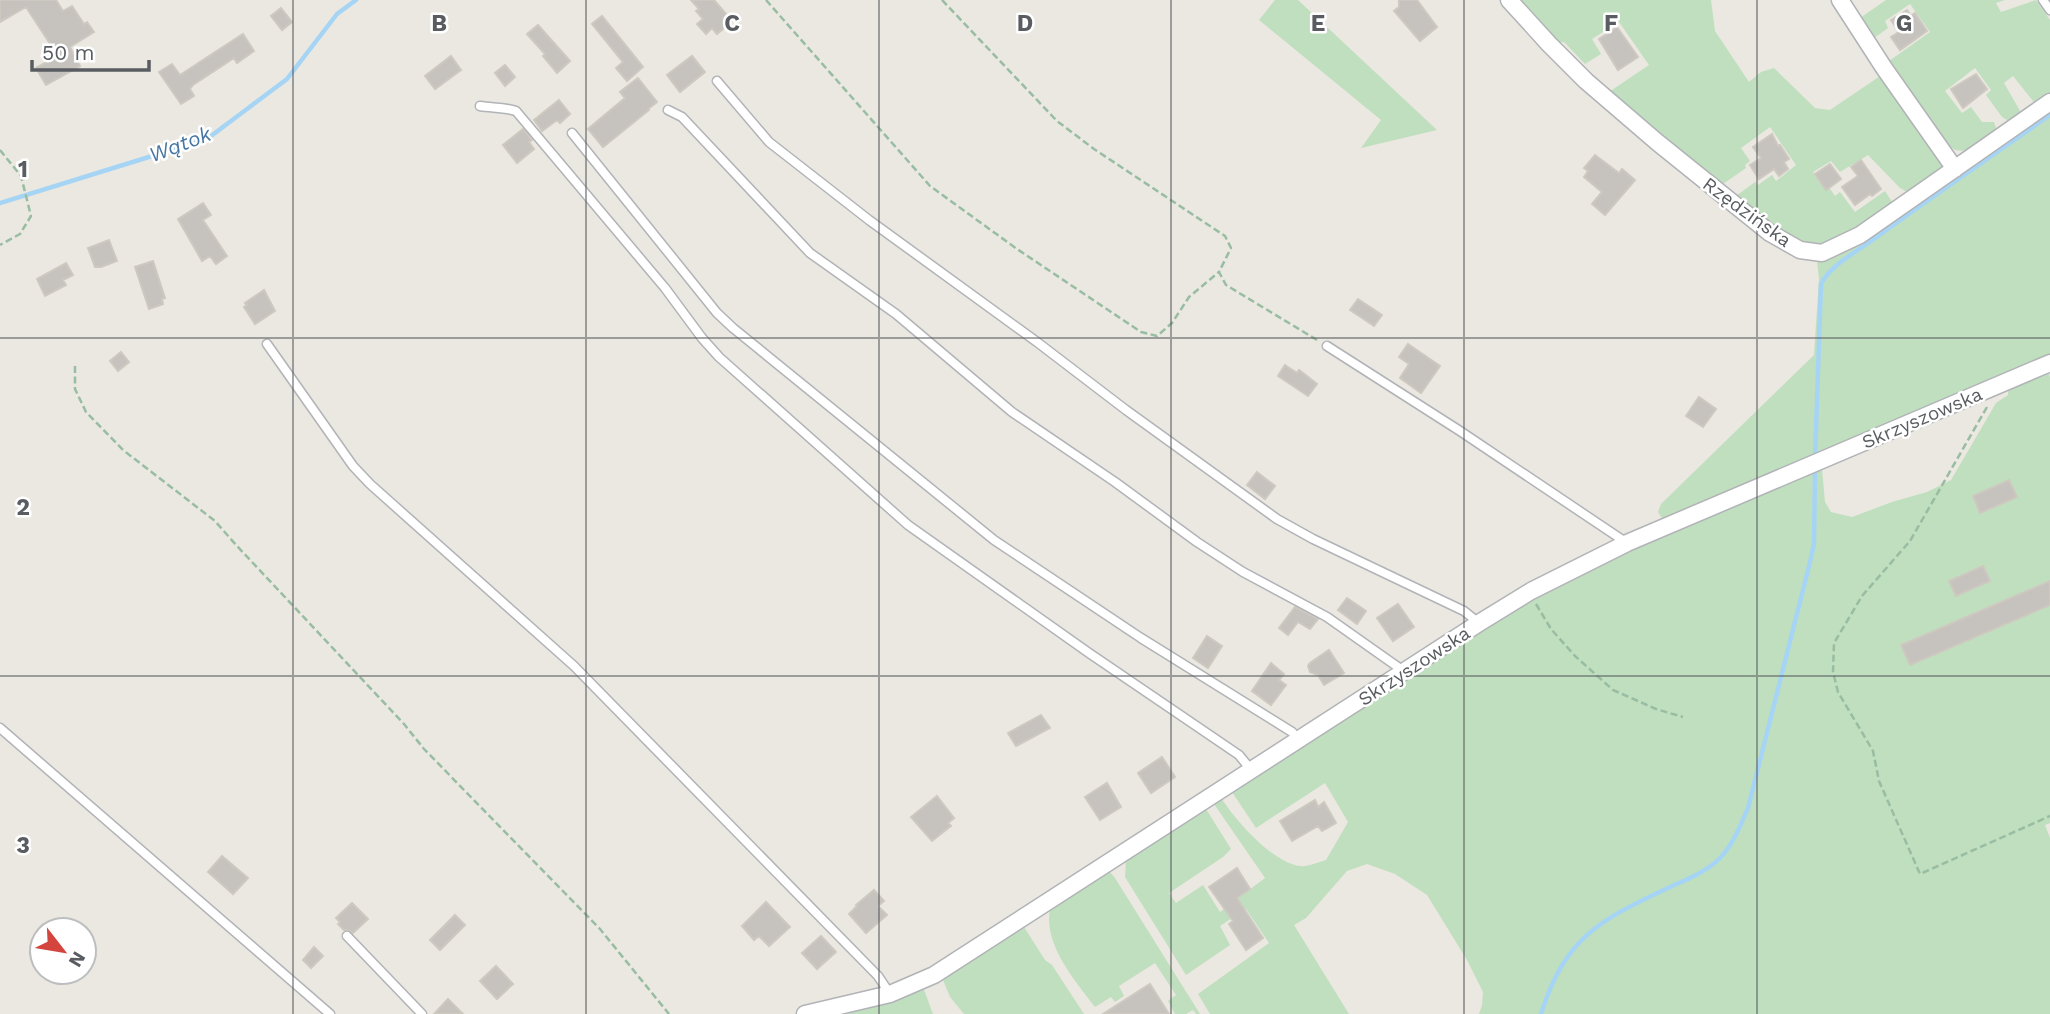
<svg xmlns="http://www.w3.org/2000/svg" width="2050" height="1014" font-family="'Work Sans',sans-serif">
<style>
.green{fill:#c0dfbf}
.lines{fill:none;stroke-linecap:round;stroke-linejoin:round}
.stream{stroke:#a6d4f4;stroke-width:4.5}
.building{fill:#c6c2be;stroke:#cec9c0;stroke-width:2}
.lane-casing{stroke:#b1b3b7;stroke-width:11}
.street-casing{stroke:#b1b3b7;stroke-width:19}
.path{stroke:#98bda2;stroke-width:2.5;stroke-dasharray:7 3.5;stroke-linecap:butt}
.lane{stroke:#fff;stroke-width:8}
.street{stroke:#fff;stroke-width:16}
.grid{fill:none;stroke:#595c60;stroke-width:2;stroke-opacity:0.55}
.labels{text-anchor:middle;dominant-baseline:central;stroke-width:5;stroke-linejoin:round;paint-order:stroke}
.street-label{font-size:19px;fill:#595c60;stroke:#fff}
.water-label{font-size:21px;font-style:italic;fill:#4776a3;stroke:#fff}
.grid-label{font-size:23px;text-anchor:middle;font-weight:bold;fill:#595c60;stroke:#fff;stroke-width:5;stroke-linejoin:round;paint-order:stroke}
</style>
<rect width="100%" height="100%" fill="#eae8e0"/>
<path class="green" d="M1275 0H1298L1437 130 1361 148 1381 120 1259 20Z
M1518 0H1711L1715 31 1749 82 1761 72 1774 68 1815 108 1830 110 1883 74 1947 169 1909 193 1900 188 1868 155 1840 172 1831 161 1813 172 1826 189 1829 187 1835 196 1840 192 1855 212 1885 191 1892 202 1891 208 1852 236 1816 247 1800 244 1781 233 1736 196 1755 182 1758 185 1772 175 1776 181 1796 165 1770 127 1741 148 1750 161 1745 165 1746 168 1720 186 1609 92 1649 65 1619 22 1592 39 1601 54 1585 64 1564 42 1554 43Z
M1886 0H2005L1996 3 2001 12 2036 0 2050 20V97L2037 106 2013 76 2004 83 2023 116 2012 123 2002 117 1986 95 1991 90 1975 68 1945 91 1962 113 1971 107 1982 122H1994L1996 128 1980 145 1965 151 1955 150 1941 140 1889 61 1930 32 1910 4 1885 21 1888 28 1874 38 1860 18Z
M2050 107V355L1664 521 1658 512 1661 504 1814 355 1819 279 1817 261 1828 259 1843 251Z
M2048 372 2050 377V823L2045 825 2050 838V1014H1479L1482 1005 1483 992 1467 960 1427 895 1395 874 1367 864 1347 871 1306 918 1294 925 1349 1014H1210L1198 994 1269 943 1246 909 1220 926 1230 945 1186 975 1125 877 1126 860 1206 809 1231 849 1223 857 1169 893 1176 903 1203 885 1220 912 1265 878 1214 804 1222 799C1236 821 1272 862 1300 866 1307 867 1319 862 1326 860L1348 822 1325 783 1256 828 1232 792 1523 604 1573 575 1734 504 1822 469 1825 502 1831 512 1852 517 1892 502 1927 492 1951 480 1996 403 2008 395V389Z
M1109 871 1115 878 1200 1014H1196L1193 1010 1186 1014H1175L1168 1001 1176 995 1155 963 1119 986 1124 996 1115 1002 1111 997 1095 1007C1075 981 1043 944 1050 909Z
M1024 927 1045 960 1052 965 1084 1014H964L950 997 943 980 949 973Z
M923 987 933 1014H837Z"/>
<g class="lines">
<path class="stream" d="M0 203 207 139 287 79 337 14 356 0
M1815 459 1821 284C1830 265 1861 249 1878 236 1935 195 1993 155 2050 115
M1541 1014C1565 937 1600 920 1668 888 1685 880 1706 872 1719 859 1733 845 1740 826 1748 808L1811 558 1814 543 1815 468"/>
</g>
<path class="building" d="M0 0H56L63 11 72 6 84 24 87 22 94 32 70 47 80 66 46 85 36 68 58 56 26 7 0 22Z
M691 0H714L727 15 723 18 729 24 717 34 712 28 706 34 697 24 703 19 696 11 699 9Z
M1399 0H1417L1437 27 1420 41 1394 11 1399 7Z
M281 8 292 22 282 30 271 16Z
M1907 10 1911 16 1915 13 1927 31 1900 50 1891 37 1899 32 1891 20Z
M602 16 643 67 627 81 616 68 623 62 592 24Z
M538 25 570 61 557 73 543 56 545 54 527 34Z
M1617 27 1638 57 1618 70 1599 39Z
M243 34 254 51 237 63 234 58 193 85 190 89 194 96 181 104 159 72 172 64 180 75Z
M451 56 461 70 435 89 425 76Z
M692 56 705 72 680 92 667 75Z
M505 65 515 77 505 86 495 73Z
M1976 74 1987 89 1963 108 1951 89Z
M638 78 657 102 648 109 649 110 603 147 588 129 625 98 620 92Z
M559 100 570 114 560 123 557 120 542 131 534 120Z
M523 129 532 140 529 142 534 149 517 163 503 145Z
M1772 134 1778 146 1780 145 1789 159 1784 162 1788 169 1779 176 1774 169 1759 179 1750 165 1761 158 1753 147Z
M1595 155 1619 173 1622 169 1635 180 1605 215 1592 204 1602 192 1584 177 1588 171 1584 168Z
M1861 160 1881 189 1872 196 1870 194 1855 205 1842 187 1858 176 1851 167Z
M1830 164 1841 179 1826 190 1815 174Z
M203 203 211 215 203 220 227 256 216 264 210 256 202 261 178 219Z
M109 240 117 261 101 267H95L88 248Z
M153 261 165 298 162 299 163 304 149 309 135 267Z
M66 263 73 275 63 280 66 285 45 296 37 279Z
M264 290 275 311 255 324 244 307 247 305 245 303Z
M1358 299 1382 315 1374 326 1350 310Z
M1408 344 1440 366 1421 393 1400 378 1409 364 1399 357Z
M121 352 129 362 118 371 110 361Z
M1285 365 1297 373 1299 370 1317 384 1308 396 1278 376Z
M1699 397 1716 409 1703 427 1686 416Z
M1257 472 1275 486 1265 499 1247 485Z
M2009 480 2017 497 1980 513 1973 496Z
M1983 566 1990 581 1956 596 1949 581Z
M2050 581V605L1910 665 1901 645Z
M1347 598 1366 611 1357 624 1338 610Z
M1398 604 1414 627 1393 641 1377 618Z
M1295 607 1318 619 1310 629 1298 622 1288 635 1279 628Z
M1207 636 1222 646 1208 668 1193 658Z
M1329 650 1344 673 1324 685 1318 675 1310 672 1308 666 1310 663Z
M1271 663 1284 674 1279 680 1286 685 1271 705 1252 691Z
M1041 715 1050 728 1016 746 1008 733Z
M1162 757 1175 777 1151 793 1138 773Z
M1107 783 1121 807 1100 820 1085 797Z
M937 796 954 818 948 823 951 826 932 841 911 817Z
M1315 800 1318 807 1324 802 1336 823 1322 831 1318 826 1292 841 1280 821Z
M222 856 248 878 233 894 208 872Z
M1237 868 1250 889 1237 898 1263 938 1246 950 1229 924 1233 921 1209 887Z
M874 890 884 901 878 906 887 915 866 933 849 914 857 906 856 905Z
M766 902 790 927 769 946 759 936 754 940 742 926Z
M352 903 368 919 353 933 348 930H344L338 924 340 922 336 918Z
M455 915 465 925 440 950 430 940Z
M821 936 836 952 817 969 802 953Z
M314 947 323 956 311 968 303 960Z
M496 966 513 984 497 999 480 981Z
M1150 984 1169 1014H1103Z
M448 999 463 1014H434Z"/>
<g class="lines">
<defs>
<path id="lane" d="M2043 0 2050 10
M717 81 769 142 869 220 1037 342 1126 410 1277 519 1313 539 1464 611 1479 623
M480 106C492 108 504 107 516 111L665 288 702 338 719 357 908 525 1089 653 1239 755 1252 771
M668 110 682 117 810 253 896 314 1012 412 1115 482 1197 542 1243 572 1327 617 1405 672
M572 133 717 313 733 328 994 540 1141 638 1292 732 1299 740
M267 344 353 466 370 484 574 666 878 976 890 994
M1327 346 1460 431 1627 543
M0 728 330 1014
M347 936 422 1014"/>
<path id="street" d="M1509 0 1549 44 1586 81 1657 142 1770 233 1800 250 1822 253 1860 235 2050 102
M1840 0 1884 68 1955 169
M805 1014 890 994 934 975 1479 623 1531 591 1627 543 2050 363"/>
</defs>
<use href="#lane" class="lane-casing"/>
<use href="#street" class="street-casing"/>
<path class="path" d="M766 0 930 186 1017 249 1141 332 1157 336 1172 323 1189 297 1219 272
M942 0 1057 121 1094 149 1225 236 1231 248 1219 272 1226 285 1317 340
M0 150 21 176 31 216 20 234 0 245
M75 366V389L86 412 123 450 215 521 237 546 404 724 424 749 600 929 669 1014
M1987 407 1910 541 1862 596 1834 643 1833 672 1838 692 1873 751 1879 781 1920 874 2050 816
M1536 604 1551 629 1575 656 1613 690 1656 709 1683 717"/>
<use href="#lane" class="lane"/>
<use href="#street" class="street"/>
</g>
<path class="grid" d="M293 0V1014M586 0V1014M879 0V1014M1171 0V1014M1464 0V1014M1757 0V1014M0 338H2050M0 676H2050"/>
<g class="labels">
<g class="street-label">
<text transform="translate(1747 212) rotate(36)">Rzędzińska</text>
<text transform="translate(1922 418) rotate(-23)">Skrzyszowska</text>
<text transform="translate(1414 666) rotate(-33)">Skrzyszowska</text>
</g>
<g class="water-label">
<text transform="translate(180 144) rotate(-21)">Wątok</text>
</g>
</g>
<g class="grid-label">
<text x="439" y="31">B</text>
<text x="732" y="31">C</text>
<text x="1025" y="31">D</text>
<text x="1318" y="31">E</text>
<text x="1611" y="31">F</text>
<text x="1904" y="31">G</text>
<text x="23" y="177">1</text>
<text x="23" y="515">2</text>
<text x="23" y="853">3</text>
</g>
<g transform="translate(63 951) rotate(121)"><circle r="33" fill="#ffffff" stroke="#bdbebf" stroke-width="2"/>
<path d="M0-5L12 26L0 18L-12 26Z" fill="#d4453d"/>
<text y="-10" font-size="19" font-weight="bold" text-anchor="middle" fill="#595c60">N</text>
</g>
<path d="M32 60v10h117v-10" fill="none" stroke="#595c60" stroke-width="3.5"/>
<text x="42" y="60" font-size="21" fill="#595c60" stroke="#ffffff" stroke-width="5" paint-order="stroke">50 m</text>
</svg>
